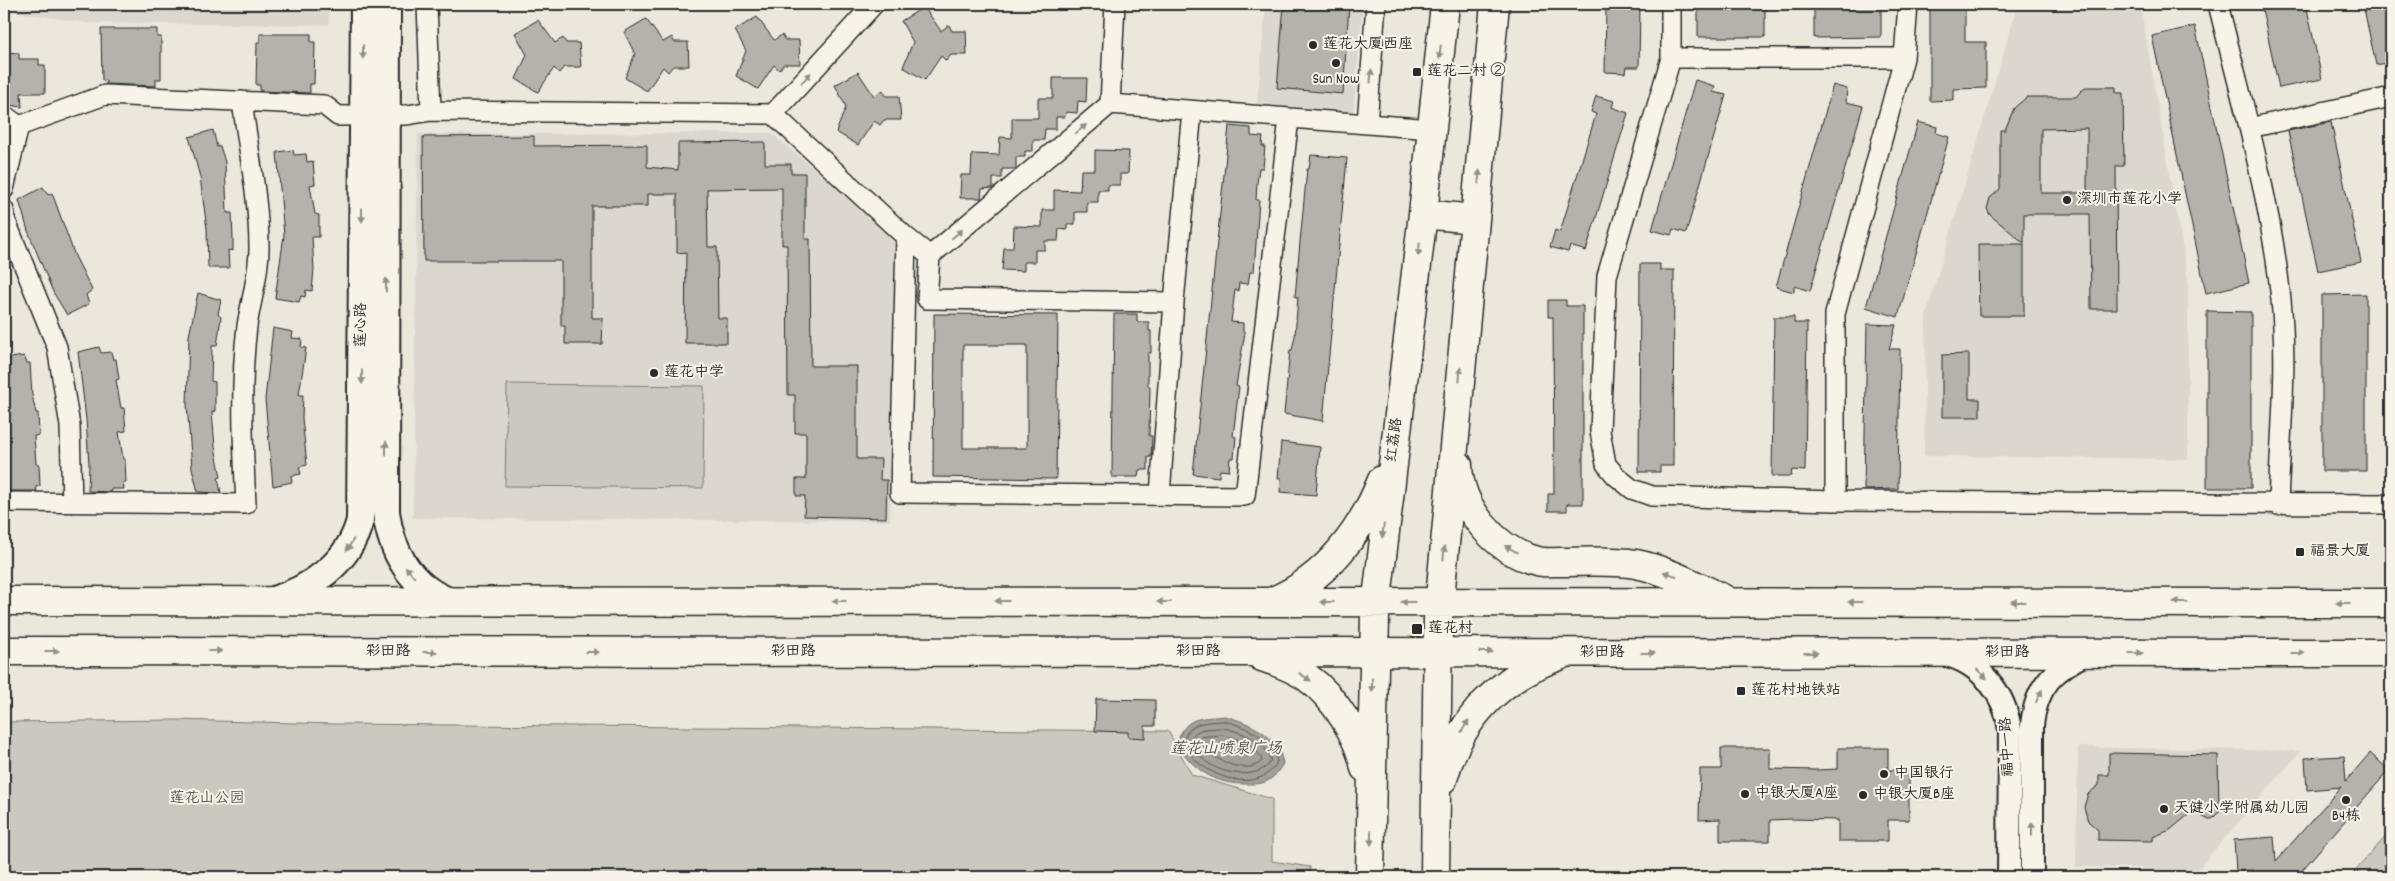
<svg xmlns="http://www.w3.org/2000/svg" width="2395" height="881" font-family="Dekko,'LXGW WenKai TC',sans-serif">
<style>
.built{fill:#dbd7ce}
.green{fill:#cbc8bf;stroke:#7b7a75}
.water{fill:#a29f98;stroke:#72716c}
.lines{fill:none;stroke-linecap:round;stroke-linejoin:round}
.shore{stroke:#5b5957;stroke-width:1}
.building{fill:#b5b2ab;stroke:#2b2b2b;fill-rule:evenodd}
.minor-casing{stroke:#2b2b2b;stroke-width:22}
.tertiary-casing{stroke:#2b2b2b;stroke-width:26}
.secondary-casing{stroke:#2b2b2b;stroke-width:30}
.primary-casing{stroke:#2b2b2b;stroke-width:31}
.minor{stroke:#f7f3e8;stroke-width:19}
.tertiary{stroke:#f7f3e8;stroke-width:22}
.secondary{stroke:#f7f3e8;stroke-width:26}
.primary{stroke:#f7f3e8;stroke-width:28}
.oneway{fill:#918f8a}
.poi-dot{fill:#2b2b2b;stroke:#f7f3e8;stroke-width:2}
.labels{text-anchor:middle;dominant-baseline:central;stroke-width:4;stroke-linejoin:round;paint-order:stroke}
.poi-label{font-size:15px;fill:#2b2b2b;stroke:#f7f3e8;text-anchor:start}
.street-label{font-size:15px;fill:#2b2b2b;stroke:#f7f3e8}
.park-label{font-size:15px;fill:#535250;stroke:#f7f3e8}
.water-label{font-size:16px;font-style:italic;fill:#555451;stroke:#f7f3e8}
</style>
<rect width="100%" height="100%" fill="#ebe7dd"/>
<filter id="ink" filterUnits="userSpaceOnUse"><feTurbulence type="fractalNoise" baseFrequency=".02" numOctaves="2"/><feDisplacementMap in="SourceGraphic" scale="10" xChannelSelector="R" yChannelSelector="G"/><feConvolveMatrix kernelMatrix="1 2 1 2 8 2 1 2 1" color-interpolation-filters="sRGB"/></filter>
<g filter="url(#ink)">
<path class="built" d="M17 4H329V25L87 23 16 12Z
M1266 4H1363L1353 113 1257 104Z
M2018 4H2140L2188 279V459L1924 456 1926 315Z
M771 133 897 237 890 521 413 518 418 134Z
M2078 747 2301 751 2191 877H2141V868L2076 867Z"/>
<path class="green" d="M507 384 704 386 703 488 505 486Z
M174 720 336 724 1168 731 1192 775 1272 799V861L1310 867V877H4V722Z
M2387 835 2391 849V877H2350Z"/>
<path class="water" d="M1225 716C1250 723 1279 735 1283 764 1280 768 1277 774 1273 777 1266 784 1257 784 1248 784 1216 785 1194 771 1177 744 1185 715 1199 719 1225 716Z"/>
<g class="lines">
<path class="shore" d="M1225 721C1246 727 1274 738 1277 762 1258 799 1196 774 1183 743 1188 721 1206 722 1225 721Z
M1224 728C1241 732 1267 741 1271 761 1260 780 1224 775 1208 763 1201 758 1194 750 1190 743 1192 726 1211 729 1224 728Z
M1223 735C1236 738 1259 746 1262 761 1245 778 1208 757 1198 741L1201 737Z"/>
</g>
<path class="building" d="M1284 4H1349L1343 94 1277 88Z
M1606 4H1640L1639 67H1626L1625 73 1605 72Z
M1698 4H1765V37H1698Z
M1814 4H1881V37L1814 38Z
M1930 4H1965V42H1986V88L1953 89V100L1930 101Z
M2261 4H2306L2322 79 2279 88Z
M2363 4H2391V62L2376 65Z
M924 7 941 31 949 25 952 31H966L967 55H951L946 61 941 56 925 80 903 67 913 42 901 21Z
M757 17 774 40 782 35 785 40H799L800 64H784L779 70 774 65 758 89 736 76 746 51 735 30Z
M646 19 663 42 672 37 674 42H688L689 66H673L668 72 663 67 647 91 625 78 635 54 624 32Z
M538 20 555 43 563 38 566 43H579L581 67H564L559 73 554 68 538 92 516 79 527 55 515 33Z
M2195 26 2249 283 2206 293 2152 36Z
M101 29H157V37H161V79H156V86L106 84V81L102 80Z
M260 34H311V42H315L314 84H310V93L260 91V85H256L257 42H260Z
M4 52 19 53V59H39V65H45V93H21L22 107 4 104Z
M858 72 874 96 883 90 886 96H899L901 120H884L880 125 874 121 858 145 836 132 846 107 835 85Z
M1053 78H1087L1086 102 1078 101 1077 113 1066 112 1065 117H1056V129H1045L1044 140H1033V151H1025V157H1016V169H1002V178H993V188L982 189 981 198H960L961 175H971L972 154 999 155 1000 137 1012 138V118H1038V98H1053Z
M1695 80 1715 86 1713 92 1726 95 1686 233 1673 229 1671 235 1652 230Z
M1833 85 1847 89 1846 102 1863 106 1810 291 1794 286V292L1776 287Z
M2087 87H2116V93H2123L2124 166H2116L2117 309H2091L2090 214H2024V243L1990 215 1987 209 1990 198 2000 189V130H2005L2014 108 2027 97H2076L2081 91ZM2087 128V193H2041V129Z
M1596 96 1614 101 1612 107 1628 113 1586 251 1570 246 1568 252 1550 247 1555 230 1560 232 1596 114 1591 112Z
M1918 122 1937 127 1936 133 1949 137 1898 317 1866 307Z
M2331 122 2361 262 2318 271 2288 131Z
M1229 126 1251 128V136L1263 137 1262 146H1265L1263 168H1259L1257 183 1256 200H1259L1254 272H1250L1248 284 1239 283 1238 291 1235 290 1231 322 1243 323V332H1245L1236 386 1239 387 1233 436 1236 437 1234 458H1230L1229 471 1220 470 1219 477 1193 474Z
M213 130 217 147 220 146 225 162 227 213H232L233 240V251L228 250 229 268H208L207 229 200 177 189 137Z
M534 136V146L647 145V167L678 170V143L765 142V164H791V173H805V239H810L811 366H857V459H881L880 480H887L886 518 804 516 805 496H796V479H806V433H795V395H788L787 245H782V188L707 189 708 247H717L718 318H727V343H685L686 252 677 253V194H648V206H592V318H603L602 344H565V326H561V261H424L423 137Z
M293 150 294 155 306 154 307 162 313 161 315 184 310 185 315 214 319 215V237H312L314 269 312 291 306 290 305 297 301 296 299 302 275 298 284 235 277 152Z
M1095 150 1129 151 1128 174H1120V185H1108V190H1098V202H1087V212H1075V224H1067V230L1059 229 1058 241H1045V250H1035V262H1024V271L1002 270 1004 248H1013L1014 226 1042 227V210H1054V190L1080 191 1081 170H1095Z
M1311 155 1347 158 1323 421 1284 414 1290 350H1292L1295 336 1298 297H1295L1300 242 1307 169H1309Z
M43 187 48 195 52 193 75 256 92 290 86 295 89 304 67 315 53 292 28 231 19 200Z
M1978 244H2024V316H1979Z
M1640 264H1660V270H1674L1673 466H1660V472H1639Z
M198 293 221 300 218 314 221 317 217 346H212L211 381 215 382V411L212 412 215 447 221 477 218 478 221 493 198 492 192 468 187 405 189 336Z
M2366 294V471H2322V295Z
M1548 300H1566V306H1583V504H1567V511H1548V494H1554L1553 317H1548Z
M2207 311 2251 312V488H2207Z
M934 314 1058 315 1056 479 933 477ZM963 345H1027V448H963Z
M1114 314H1137V322H1149V331H1151V353H1148V386H1150L1149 436H1152L1151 457H1148V470H1139L1138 477H1112Z
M1774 317H1794V323H1807L1805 471 1792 470 1791 476H1772Z
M1867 324 1896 325 1889 349H1900L1898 489 1864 490Z
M273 328 293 332 292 338 302 339 301 347 306 348 299 395H303L302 418 307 465 299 467 301 474 291 476 292 482 273 486 265 399Z
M99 347 101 353 111 352 113 359H116L119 379 116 380 121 408H124L126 431 119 432 123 459H125L126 482H123L124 489H111V492L88 491 89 465 86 419 78 352Z
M1969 354V399H1980V417H1942V355Z
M24 356 27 363H30L32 395 36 413H38L39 435 34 436 36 464H39L40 486 36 487 37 491H4V359Z
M1281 442 1320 447 1316 495 1280 492 1281 478H1278Z
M1096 699 1155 700V726H1145V738L1128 737V732L1095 731Z
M1721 748H1770V769L1817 770 1838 769V748H1888V770H1909V820H1888V841H1838V820L1791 819 1770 820V841H1720V819L1699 820 1700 769H1721Z
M2109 753 2218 755 2219 812 2212 819H2207L2193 811 2170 830 2153 837V841L2098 840V830L2088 821 2084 807 2088 794 2099 785V775H2109Z
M2370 753 2389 770 2296 877H2254L2253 870 2236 871 2234 840 2274 837 2276 861 2341 787 2307 790 2305 758 2344 756 2346 781Z"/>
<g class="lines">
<defs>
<path id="minor" d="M427 4 431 111
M1671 4V58L1607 276 1600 431 1606 464 1616 476 1632 489 1652 496 1835 501 2391 504
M2218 4C2242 101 2271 200 2281 300 2288 368 2280 438 2278 505
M1671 58H1904
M1110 104 1115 4
M773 114 874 4
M4 115 19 126 105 95 324 105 338 116 407 115 431 111 773 114 906 237 900 493 1245 496 1289 118
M1367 124 1376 4
M2249 128 2391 97
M4 189 19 126
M4 210 5 219 57 347 70 426 72 503
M906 237 930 256 1110 104 1432 129
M930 256 927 299 1174 302
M1160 495 1174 302 1192 111
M1835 501V314L1904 58 1908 4
M4 502 246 504C243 445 240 385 247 326 251 300 259 275 259 248 259 199 248 149 242 101"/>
<path id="tertiary" d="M1944 654C1981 663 2005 693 2010 730L2009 877
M2032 877V725C2036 687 2053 669 2087 653"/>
<path id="secondary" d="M387 4 386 512C391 551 410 586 449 601
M271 601C311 589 350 562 360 520L364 4"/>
<path id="primary" d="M1423 214 1475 219
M1458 465C1459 507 1495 551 1537 561 1544 563 1553 562 1560 562 1584 562 1612 560 1636 564 1667 570 1696 586 1724 599
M4 601 2391 603
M1273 601C1326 579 1362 531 1382 480
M4 651 2391 653
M1262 657C1277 662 1295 668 1308 678 1335 697 1359 737 1365 768
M1443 779C1459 719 1501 676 1559 656
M1370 877 1375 615 1423 214 1445 4
M1435 877 1438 620 1495 4"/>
</defs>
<use href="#minor" class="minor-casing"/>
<use href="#tertiary" class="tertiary-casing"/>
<use href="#secondary" class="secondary-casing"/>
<use href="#primary" class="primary-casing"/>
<use href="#minor" class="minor"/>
<use href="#tertiary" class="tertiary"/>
<use href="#secondary" class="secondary"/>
<use href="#primary" class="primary"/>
</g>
<defs><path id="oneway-solid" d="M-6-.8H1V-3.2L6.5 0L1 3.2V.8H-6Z" transform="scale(1.25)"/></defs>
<g class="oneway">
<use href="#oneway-solid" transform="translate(363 52) rotate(91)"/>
<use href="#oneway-solid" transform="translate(1440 52) rotate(96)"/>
<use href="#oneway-solid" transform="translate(1371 76) rotate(-86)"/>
<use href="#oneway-solid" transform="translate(806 78) rotate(-47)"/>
<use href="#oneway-solid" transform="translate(1081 129) rotate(-40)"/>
<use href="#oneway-solid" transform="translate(1479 177) rotate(-85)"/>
<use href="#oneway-solid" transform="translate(362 215) rotate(90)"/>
<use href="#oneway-solid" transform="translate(957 234) rotate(-40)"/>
<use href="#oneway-solid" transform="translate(1419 249) rotate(97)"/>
<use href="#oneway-solid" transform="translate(386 285) rotate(-90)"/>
<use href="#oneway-solid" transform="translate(1460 374) rotate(-85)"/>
<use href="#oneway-solid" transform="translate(362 377) rotate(90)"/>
<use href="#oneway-solid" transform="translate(386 448) rotate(-90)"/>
<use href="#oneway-solid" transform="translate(1383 531) rotate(97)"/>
<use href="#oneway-solid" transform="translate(350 545) rotate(121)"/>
<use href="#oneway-solid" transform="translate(1511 549) rotate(-151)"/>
<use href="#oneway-solid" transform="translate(1444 553) rotate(-85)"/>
<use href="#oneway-solid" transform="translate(410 572) rotate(-130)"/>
<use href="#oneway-solid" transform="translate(1670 574) rotate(-163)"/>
<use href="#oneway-solid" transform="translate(839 601) rotate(-180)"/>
<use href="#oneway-solid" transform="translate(1002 601) rotate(-180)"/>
<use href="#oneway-solid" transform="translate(1164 602) rotate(-180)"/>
<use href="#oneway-solid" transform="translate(1327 602) rotate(180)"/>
<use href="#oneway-solid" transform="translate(1408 602) rotate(180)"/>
<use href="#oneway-solid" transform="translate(1855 602) rotate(-180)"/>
<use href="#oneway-solid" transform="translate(2018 602) rotate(-180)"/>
<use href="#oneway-solid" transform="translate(2180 602) rotate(-180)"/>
<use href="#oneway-solid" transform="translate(2343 603) rotate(-180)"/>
<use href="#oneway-solid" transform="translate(52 651)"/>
<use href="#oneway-solid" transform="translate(215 651)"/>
<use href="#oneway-solid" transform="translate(430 652)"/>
<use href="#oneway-solid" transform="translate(592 652)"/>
<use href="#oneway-solid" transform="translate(1486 652)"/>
<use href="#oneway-solid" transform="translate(1648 653)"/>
<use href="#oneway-solid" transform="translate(1811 653)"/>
<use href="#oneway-solid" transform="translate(2136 653)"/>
<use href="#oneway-solid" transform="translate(2298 653)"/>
<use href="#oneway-solid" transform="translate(1982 674) rotate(42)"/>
<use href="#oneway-solid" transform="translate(1305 677) rotate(33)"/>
<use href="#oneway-solid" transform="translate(1372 685) rotate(91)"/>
<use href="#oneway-solid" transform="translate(2039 696) rotate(-64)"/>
<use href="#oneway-solid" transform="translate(1465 726) rotate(-59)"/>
<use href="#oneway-solid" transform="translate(2032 829) rotate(-90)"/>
<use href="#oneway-solid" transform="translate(1371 838) rotate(90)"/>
</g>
</g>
<g class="poi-dot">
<circle cx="1313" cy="45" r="5"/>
<circle cx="1336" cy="63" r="5"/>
<rect x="1412" y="67" width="10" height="10" rx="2.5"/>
<circle cx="2067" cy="200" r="5"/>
<circle cx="654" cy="373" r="5"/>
<rect x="2295" y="547" width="10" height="10" rx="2.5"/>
<rect x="1411" y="623" width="12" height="12" rx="2.5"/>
<rect x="1736" y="686" width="10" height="10" rx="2.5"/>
<circle cx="1884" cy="774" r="5"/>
<circle cx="1745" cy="794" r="5"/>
<circle cx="1863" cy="795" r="5"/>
<circle cx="2346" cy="800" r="5"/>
<circle cx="2164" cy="809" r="5"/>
</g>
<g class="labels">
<g class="poi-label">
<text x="1323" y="45">莲花大厦西座</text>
<text x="1427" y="72">莲花二村 ②</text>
<text x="1336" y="80" text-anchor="middle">Sun Now</text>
<text x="2077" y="200">深圳市莲花小学</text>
<text x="664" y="373">莲花中学</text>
<text x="2310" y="552">福景大厦</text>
<text x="1428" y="629">莲花村</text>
<text x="1751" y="691">莲花村地铁站</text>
<text x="1894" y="774">中国银行</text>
<text x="1755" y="794">中银大厦A座</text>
<text x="1873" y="795">中银大厦B座</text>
<text x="2174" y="809">天健小学附属幼儿园</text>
<text x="2346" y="817" text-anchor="middle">B4栋</text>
</g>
<g class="street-label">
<text transform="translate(362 325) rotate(-90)">莲心路</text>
<text transform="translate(1395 440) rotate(-83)">红荔路</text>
<text x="388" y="652">彩田路</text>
<text x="793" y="652">彩田路</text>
<text x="1198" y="652">彩田路</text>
<text x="1602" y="653">彩田路</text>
<text x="2007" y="653">彩田路</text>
<text transform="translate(2008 747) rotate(-93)">福中一路</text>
</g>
<g class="park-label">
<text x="207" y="799">莲花山公园</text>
</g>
<g class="water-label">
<text x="1226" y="749">莲花山喷泉广场</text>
</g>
</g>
<rect width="2395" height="881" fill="none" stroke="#f7f3e8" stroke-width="20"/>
<rect x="10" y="10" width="2375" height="861" fill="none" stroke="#2b2b2b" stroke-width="2" filter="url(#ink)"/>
</svg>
